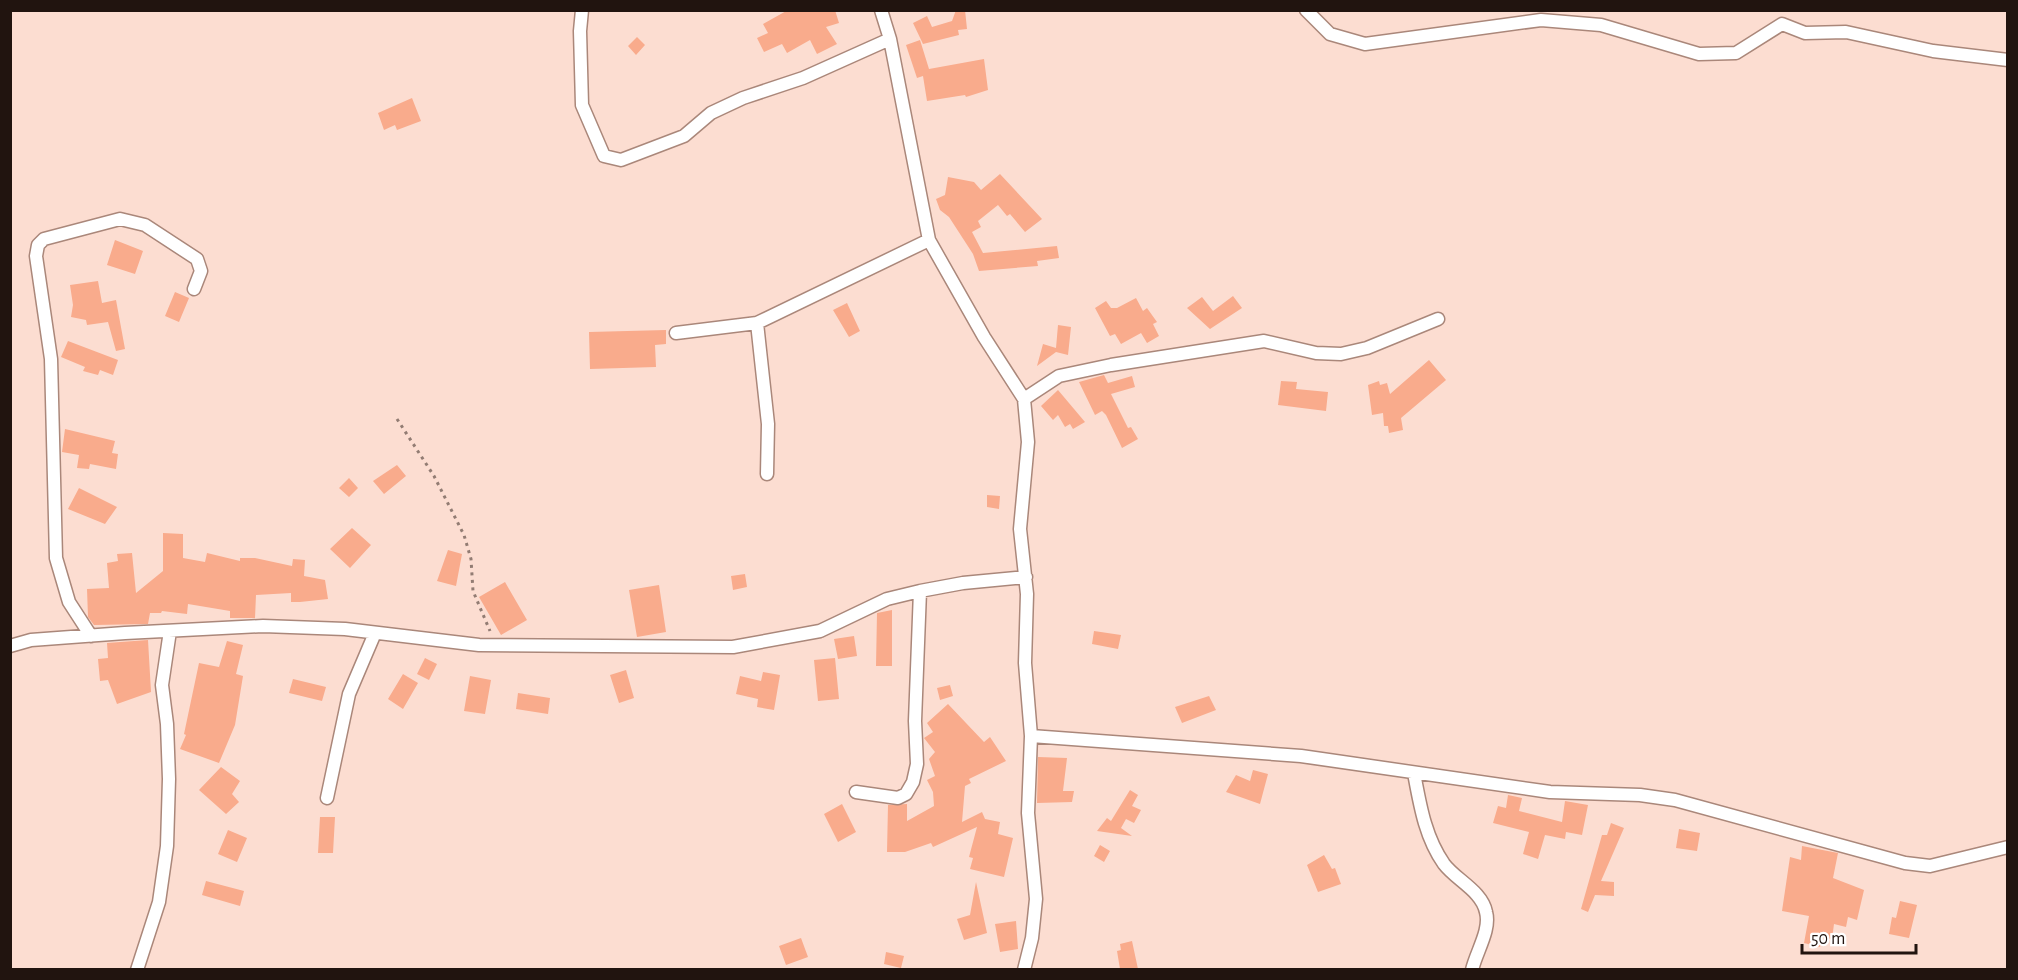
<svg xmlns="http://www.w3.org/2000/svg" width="2018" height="980" font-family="'Alegreya Sans',sans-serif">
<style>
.building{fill:#f9ab8c}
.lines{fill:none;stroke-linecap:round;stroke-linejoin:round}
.minor-casing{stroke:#aa877a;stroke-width:15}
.path{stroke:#927c73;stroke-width:3;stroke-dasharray:3 4.5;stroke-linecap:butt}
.minor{stroke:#fff;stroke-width:12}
</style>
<rect width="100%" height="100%" fill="#fcddd1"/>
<path class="building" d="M788 10H835L839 23 826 27 837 44 817 54 810 40 787 53 782 44 764 52 757 38 768 33 763 24Z
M956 10H965L967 29 958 30 959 35 923 44 913 23 927 16 932 27 952 21Z
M637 37 645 45 636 55 628 46Z
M920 40 929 69 984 59 988 90 966 97 965 95 927 101 923 76 917 78 906 45Z
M412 98 421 121 397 130 395 125 384 130 378 113Z
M1000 174 1042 219 1025 232 1010 214 1007 216 998 205 978 221 981 227 972 232 983 253 1057 246 1059 258 1037 261 1038 266 979 271 973 254 949 217 940 210 936 199 945 195 948 177 974 182 981 190Z
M115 240 143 251 135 274 107 265Z
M98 281 102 303 116 300 125 349 116 351 108 322 87 325 86 320 71 317 73 305 70 285Z
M175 292 189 298 179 322 165 316Z
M1233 296 1242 308 1210 329 1187 308 1202 297 1213 311Z
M1136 298 1143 311 1147 308 1157 322 1153 324 1159 336 1147 343 1141 333 1121 344 1115 334 1110 336 1095 308 1106 301 1111 308H1117Z
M847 303 860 331 849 337 833 310Z
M1058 325 1071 327 1068 355 1056 352 1037 366 1043 344 1056 348Z
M666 330V344L655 345 656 367 590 369 589 332Z
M68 341 118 360 113 375 100 370 98 375 83 371 85 367 61 357Z
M1429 360 1446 380 1401 418 1403 430 1389 433 1388 426H1384L1383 413 1372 415 1368 385 1379 381 1380 385 1387 383 1390 394Z
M1104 375 1108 383 1132 376 1135 387 1111 394 1128 428 1131 427 1138 439 1122 448 1106 415 1102 411 1095 415 1079 382Z
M1281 381 1297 382 1296 389 1328 392 1326 411 1278 405Z
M1058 390 1085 422 1073 429 1070 424 1065 427 1058 415 1053 420 1041 406Z
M65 429 115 441 112 453 118 454 116 469 90 464 89 469 77 468 79 455 62 452Z
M397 465 406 476 384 494 373 481Z
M349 478 358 488 349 497 339 488Z
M79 488 117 507 105 524 68 509Z
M987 495 1000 496 999 509 987 507Z
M352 528 371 545 350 568 330 549Z
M163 533 183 534V558L205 562 207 553 240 561V558H255L292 566 293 559 305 560 304 576 325 580 328 599 300 602H291V593L256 595 255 618H230V611L188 604 187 614 162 611 161 613H150L148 624 94 625 88 617 87 589 109 588 107 563 118 561 117 554 132 553 136 593 163 571Z
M448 550 462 554 456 586 437 581Z
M745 574 747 587 733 590 731 576Z
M505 582 527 620 501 635 479 597Z
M659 585 666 632 637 637 629 590Z
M892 610V666H876L877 613Z
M1094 631 1121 635 1118 649 1092 644Z
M854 636 857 656 838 659 834 639Z
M148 640 151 692 117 704 108 680 100 681 98 659 108 658 107 643Z
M227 641 243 645 236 674 243 676 235 725 219 763 180 749 186 735 184 734 199 663 219 667Z
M425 658 437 664 429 680 417 674Z
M835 658 839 699 818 701 814 660Z
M626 670 634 698 619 703 610 675Z
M763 672 780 675 774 710 757 707 758 699 736 694 740 676 761 681Z
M403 674 418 683 403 709 388 699Z
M470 676 491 680 485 714 464 711Z
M293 679 326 687 322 701 289 693Z
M950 685 953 696 940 700 937 688Z
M518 693 550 698 548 714 516 709Z
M1209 696 1216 710 1182 723 1175 707Z
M948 704 984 742 990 737 1006 761 969 779 971 783 965 786 962 822 982 812 985 819 1000 822 998 834 1013 838 1004 877 970 869 973 858 969 857 977 827 933 847 931 843 905 852H887L888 805 907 804V821L934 806 933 792 927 780 935 776 929 759 935 752 924 738 933 732 927 723Z
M1038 757 1067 758 1063 791H1074L1072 802 1037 803Z
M221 767 240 781 232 794 239 802 226 814 199 790Z
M1253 770 1268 774 1260 804 1226 792 1236 775 1250 781Z
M1130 790 1138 795 1132 806 1141 810 1134 823 1126 819 1121 828 1132 836 1097 831 1107 818 1111 821Z
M1508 795 1522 798 1519 811 1562 822 1565 801 1588 805 1582 835 1566 832 1565 839 1545 835 1538 859 1523 854 1529 832 1493 823 1498 806 1506 808Z
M842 804 856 832 838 842 824 814Z
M320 817H335L333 853H318Z
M1611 823 1624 828 1601 881 1614 882V896L1595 895 1588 912 1581 909 1602 835H1607Z
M1679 829 1700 833 1697 851 1676 848Z
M228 830 247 838 237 862 218 854Z
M1100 845 1110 851 1104 862 1094 856Z
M1802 846 1838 853 1833 878 1864 890 1857 920 1848 917 1846 927 1834 924 1832 939 1822 938 1820 947 1804 943 1809 916 1782 911 1790 857 1801 860Z
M1324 855 1332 869 1335 868 1341 884 1318 892 1307 865Z
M206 881 244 891 240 906 202 895Z
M976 882 987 933 964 940 957 919 970 915Z
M1900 901 1917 905 1909 938 1889 934 1892 917 1896 918Z
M1016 921 1018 949 1000 952 995 924Z
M801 938 808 957 786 965 779 946Z
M1132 941 1138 969H1120L1117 951 1121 950 1120 944Z
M886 952 904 956 901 968 884 964Z"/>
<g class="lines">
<defs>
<path id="minor" d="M582 10 580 31 582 105 604 156 621 160 684 136 711 113 743 98 803 78 890 39
M881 10 890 39 929 240 984 337 1024 399 1028 442 1020 529 1027 594 1025 663 1031 736 1028 813 1036 899 1032 938 1024 970
M1306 10 1330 34 1365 44 1541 20 1601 25 1699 54 1736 53 1782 24 1805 33 1846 32 1933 51 2008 60
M757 323 768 424 767 474
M676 333 757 323 929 240
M1024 399 1059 376 1111 365 1264 341 1316 353 1341 354 1367 348 1438 319
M91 636 69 602 56 558 51 359 36 256 38 245 44 239 120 219 145 225 197 259 201 271 194 289
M10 646 31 640 125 633 263 626 345 629 479 645 733 647 820 631 887 599 920 591 963 583 1026 577
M1031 736 1301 756 1550 792 1640 795 1675 800 1905 863 1930 866 2008 847
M1414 773C1420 805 1425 837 1444 864 1456 880 1482 891 1486 912 1491 930 1476 952 1472 970
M856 792 898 798 906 794 913 782 917 764 915 721 920 591
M327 798 349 694 375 633
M137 970 159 902 167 846 169 779 167 724 162 685 170 631"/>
</defs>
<use href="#minor" class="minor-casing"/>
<path class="path" d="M397 419 434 476 464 535 471 559 473 591 490 631"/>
<use href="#minor" class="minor"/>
</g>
<rect width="2018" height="980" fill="none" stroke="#21140f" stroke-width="24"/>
<path d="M1802 944v9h114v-9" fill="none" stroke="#21140f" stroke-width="3"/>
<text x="1811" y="944" font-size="18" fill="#21140f" stroke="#ffffff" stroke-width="4.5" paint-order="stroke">50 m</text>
</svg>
